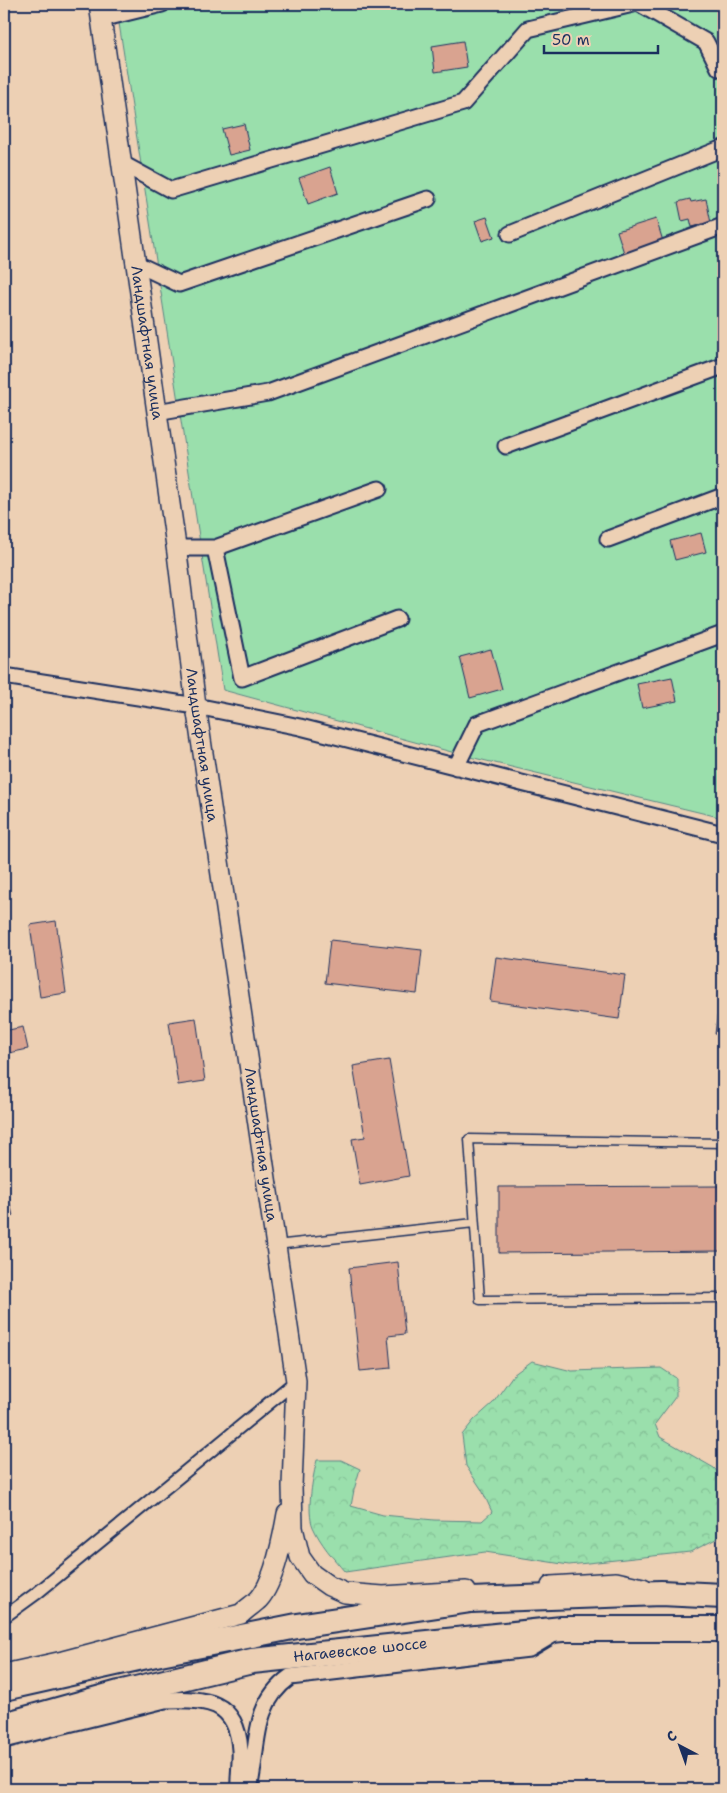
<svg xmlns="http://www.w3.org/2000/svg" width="727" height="1793" font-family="'Shantell Sans',sans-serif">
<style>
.forest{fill:url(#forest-crowns);stroke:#5a8785}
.green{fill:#9adfac;stroke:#5a8785}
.building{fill:#d9a390;stroke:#1b2f5e}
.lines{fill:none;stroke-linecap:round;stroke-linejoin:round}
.service-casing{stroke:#1b2f5e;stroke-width:11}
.pedestrian-casing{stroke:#1b2f5e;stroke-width:15}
.minor-casing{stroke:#1b2f5e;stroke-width:19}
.tertiary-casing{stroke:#1b2f5e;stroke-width:22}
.primary-casing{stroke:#1b2f5e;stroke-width:28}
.service{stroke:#edd0b4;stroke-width:8}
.pedestrian{stroke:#edd0b4;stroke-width:11}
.minor{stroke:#edd0b4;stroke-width:15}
.tertiary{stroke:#edd0b4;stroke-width:19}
.primary{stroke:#edd0b4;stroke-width:24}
.labels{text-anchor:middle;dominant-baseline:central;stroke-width:4.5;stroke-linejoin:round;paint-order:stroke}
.street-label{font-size:15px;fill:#1b2f5e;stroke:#edd0b4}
</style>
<defs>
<pattern id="forest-crowns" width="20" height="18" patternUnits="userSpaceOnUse" patternTransform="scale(1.25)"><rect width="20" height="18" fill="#9adfac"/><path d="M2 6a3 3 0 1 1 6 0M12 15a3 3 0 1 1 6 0" fill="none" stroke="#84c096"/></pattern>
</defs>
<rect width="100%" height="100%" fill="#edd0b4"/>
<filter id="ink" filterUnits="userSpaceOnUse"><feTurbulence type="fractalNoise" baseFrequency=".02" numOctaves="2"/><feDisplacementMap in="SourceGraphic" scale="10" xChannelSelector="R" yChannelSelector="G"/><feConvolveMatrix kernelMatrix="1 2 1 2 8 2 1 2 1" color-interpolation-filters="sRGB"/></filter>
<g filter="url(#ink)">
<path class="forest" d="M532 1361 572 1371 661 1368 676 1378V1396L655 1424 660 1437 714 1468 723 1478V1528L716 1539 690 1552 569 1565 485 1552 345 1572C333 1558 320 1543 313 1527 306 1511 313 1476 317 1460H341L360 1469 354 1490 351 1506 383 1515 434 1520 482 1521 492 1512 482 1490 466 1466 462 1435 474 1420 493 1403 513 1375Z"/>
<path class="green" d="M116 4H723V818L470 757 223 690Z"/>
<path class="building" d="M463 41 467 67 435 72 432 46Z
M244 124 250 150 229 155 222 129Z
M330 167 338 193 308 204 299 178Z
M690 199 691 202 706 199 711 223 692 227 690 219 682 221 678 202Z
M487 217 494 237 482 241 475 221Z
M656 219 663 241 624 253 617 231Z
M701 533 706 552 675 560 670 541Z
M491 649 502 689 470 698 460 657Z
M672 677 677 701 642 708 637 684Z
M56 921 66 993 40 997 30 925Z
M330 940 422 950 417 994 325 983Z
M496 957 625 975 619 1019 490 1001Z
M721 989 723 990V1035L715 1034Z
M196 1018 205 1081 178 1085 169 1022Z
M23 1027 28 1049 4 1054V1031Z
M389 1060 409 1176 360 1185 352 1139 365 1137 353 1066Z
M4 1175 13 1216 4 1217Z
M723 1186V1251L499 1253V1187Z
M398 1262 405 1334 388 1336 391 1368 360 1371 349 1268Z"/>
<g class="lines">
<defs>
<path id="service" d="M723 1143 469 1139 480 1300 723 1298
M276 1245 474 1223"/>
<path id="pedestrian" d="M4 1617 37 1593 296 1381"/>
<path id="minor" d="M640 4 706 42 719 68 723 67
M101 19 162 4
M121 163 171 190 463 103 528 29 633 4
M510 234 723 148
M135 263 179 284 428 199
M156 412 268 393 723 226
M506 446 723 366
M608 539 723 496
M176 548H215L379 489
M215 548 242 678 397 619
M4 676 196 706 300 727 723 834
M456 767 477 724 723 634
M4 1740 165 1700C205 1698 237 1700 240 1750 241 1763 238 1776 239 1789
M249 1789C259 1747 251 1705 290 1677L529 1649 554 1634"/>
<g id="tertiary">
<path id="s1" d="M99 4 177 553 196 706 296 1381 292 1486 293 1528 300 1557 312 1574 329 1586 345 1593 383 1596 466 1591"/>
<path d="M551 1586 616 1582 643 1588"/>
<path d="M4 1674 63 1661 241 1614C246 1609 254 1604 259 1599 275 1581 283 1537 287 1514"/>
</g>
<g id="primary">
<path d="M4 1688 160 1653 297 1626 471 1600 661 1593 723 1596"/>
<path id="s2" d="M4 1725 119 1693 252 1661 562 1629H723"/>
</g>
</defs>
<use href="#service" class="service-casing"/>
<use href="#pedestrian" class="pedestrian-casing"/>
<use href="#minor" class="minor-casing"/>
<use href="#tertiary" class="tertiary-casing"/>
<use href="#primary" class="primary-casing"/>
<use href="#service" class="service"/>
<use href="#pedestrian" class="pedestrian"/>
<use href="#minor" class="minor"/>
<use href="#tertiary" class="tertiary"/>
<use href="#primary" class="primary"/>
</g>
</g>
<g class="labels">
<g class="street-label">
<text stroke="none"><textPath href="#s1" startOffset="342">Ландшафтная улица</textPath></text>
<text stroke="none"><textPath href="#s1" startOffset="748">Ландшафтная улица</textPath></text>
<text stroke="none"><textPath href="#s1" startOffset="1152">Ландшафтная улица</textPath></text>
<text stroke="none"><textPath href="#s2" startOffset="365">Нагаевское шоссе</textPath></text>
</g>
</g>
<rect width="727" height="1793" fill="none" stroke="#edd0b4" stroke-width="20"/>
<rect x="10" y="10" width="707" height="1773" fill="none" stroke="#1b2f5e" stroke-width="2" filter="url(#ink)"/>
<g transform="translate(680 1746) rotate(319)" stroke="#edd0b4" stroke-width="4" paint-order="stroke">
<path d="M0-4L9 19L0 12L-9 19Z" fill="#1b2f5e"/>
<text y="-8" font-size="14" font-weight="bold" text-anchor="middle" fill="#1b2f5e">С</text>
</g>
<path d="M544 45v8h114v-8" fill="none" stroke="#1b2f5e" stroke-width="2.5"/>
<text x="552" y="45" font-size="15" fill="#1b2f5e" stroke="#edd0b4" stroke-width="4" paint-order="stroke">50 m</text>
</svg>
